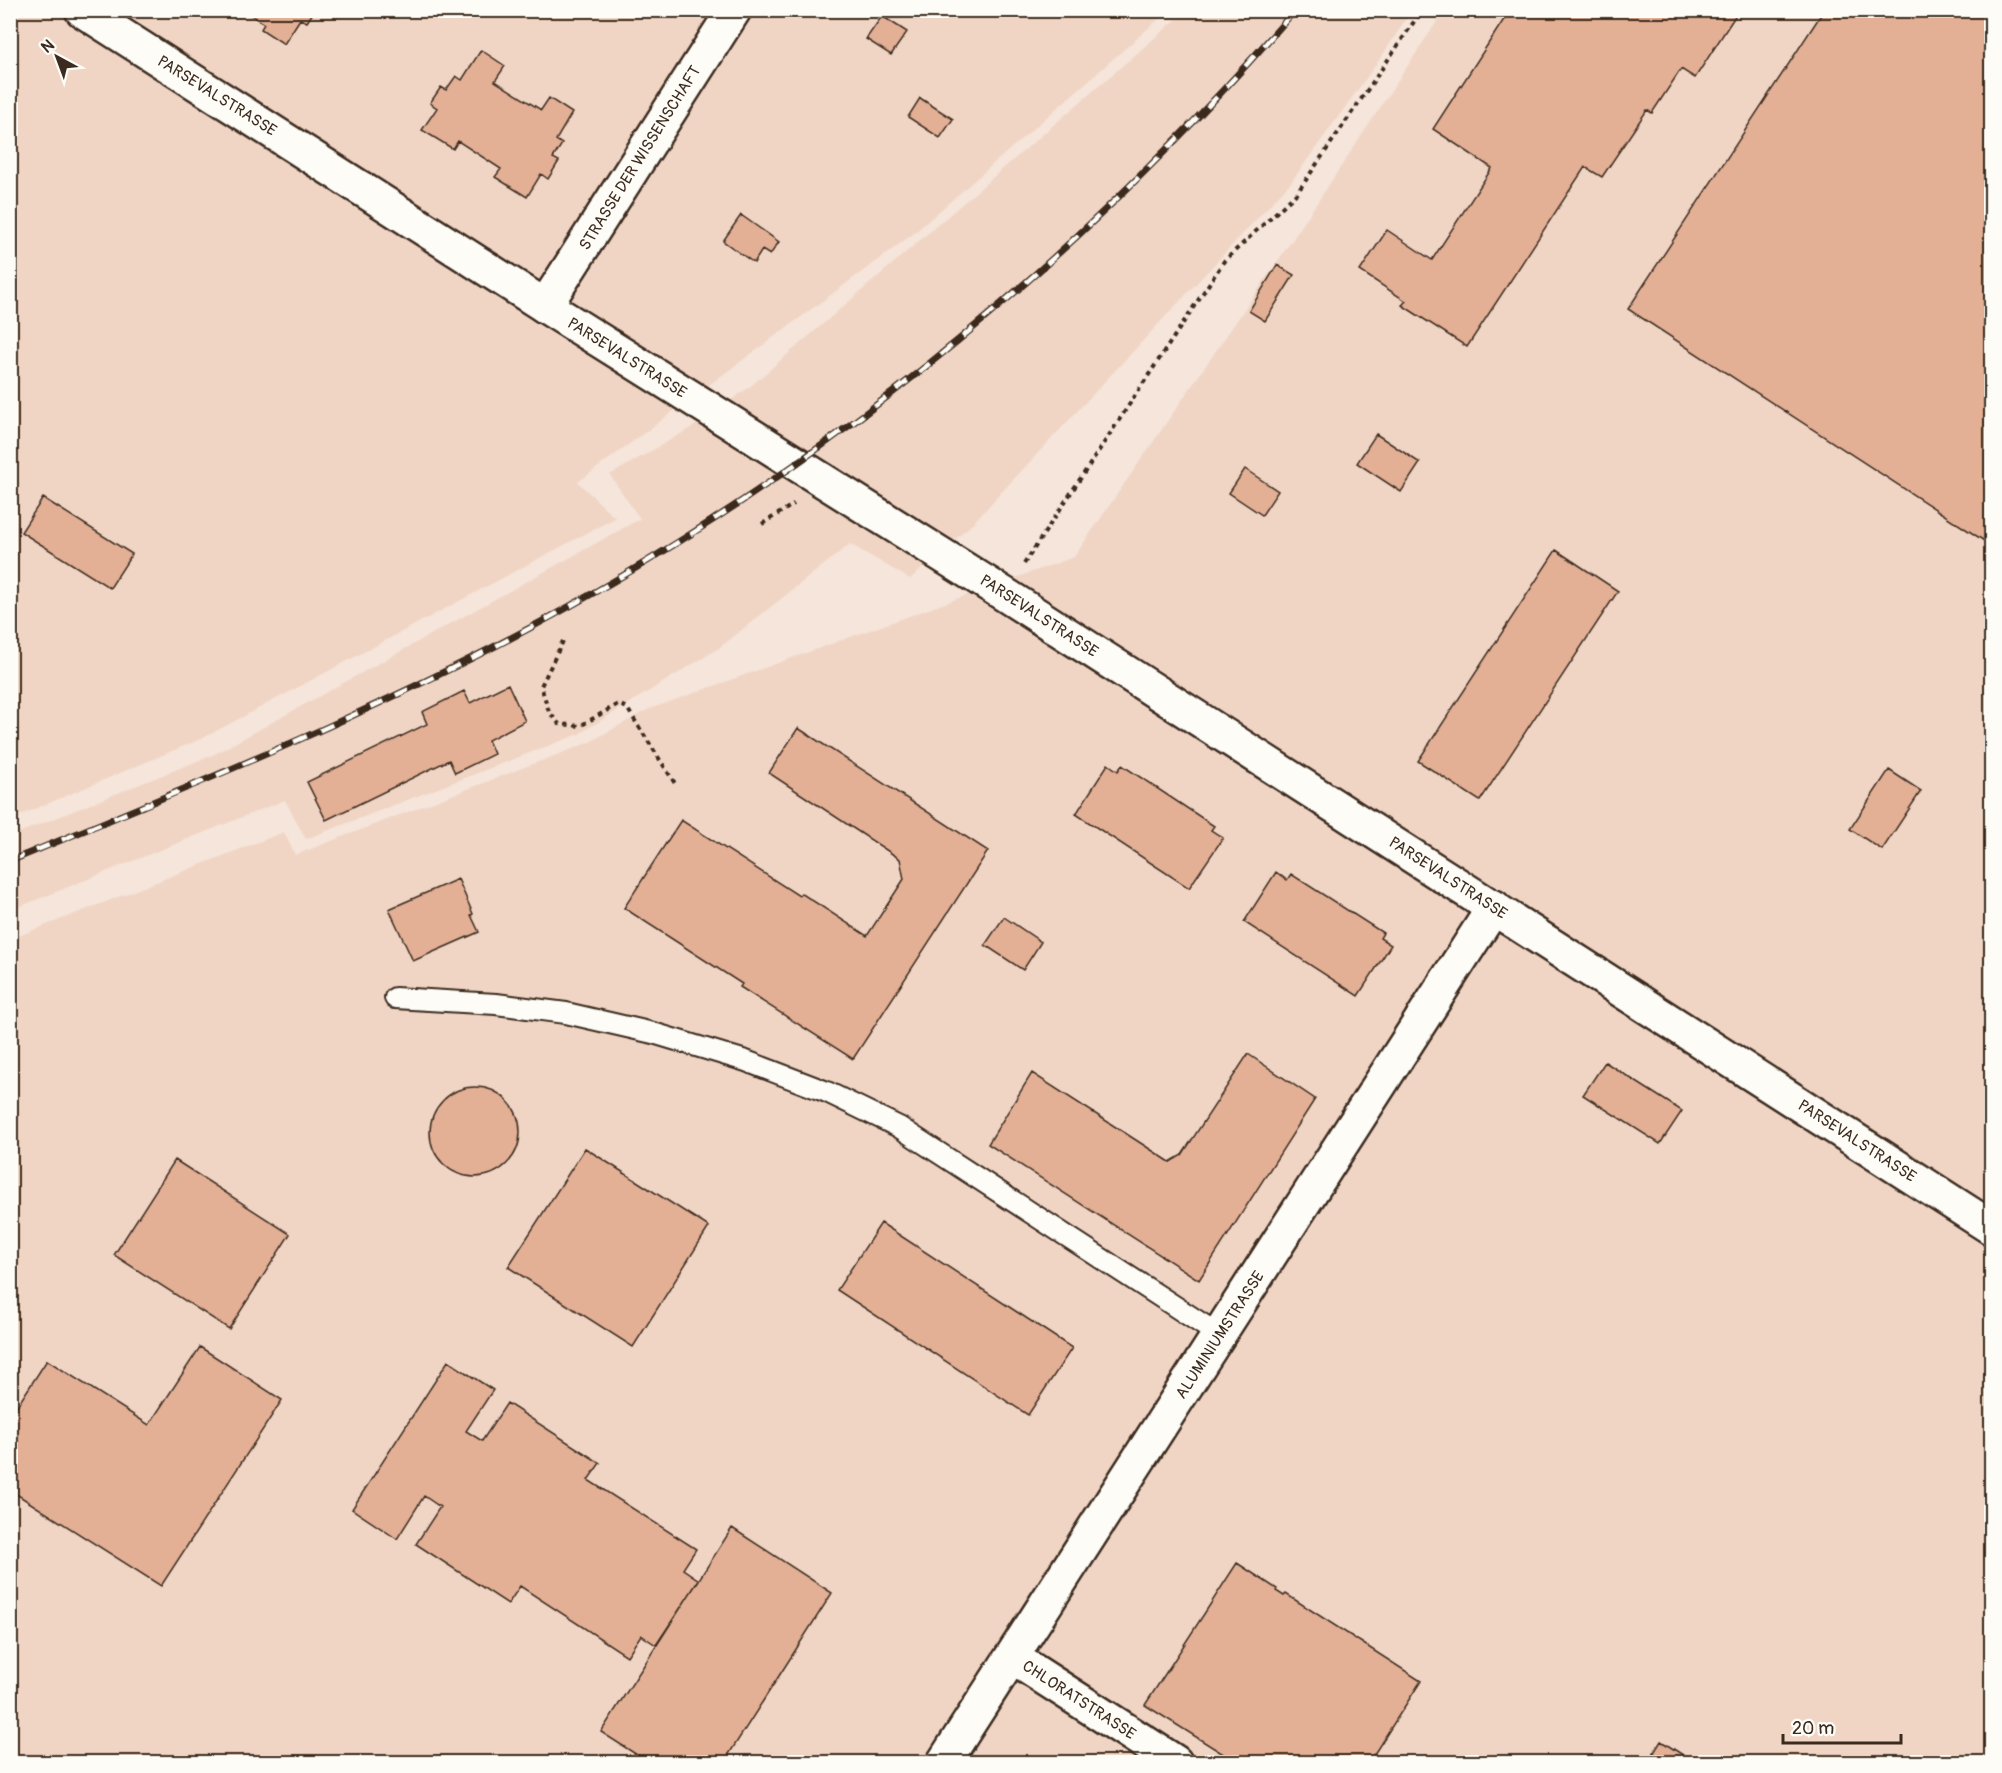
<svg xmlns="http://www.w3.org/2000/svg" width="2002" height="1773" font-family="Pangolin,sans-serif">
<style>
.built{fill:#f0d5c5}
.building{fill:#e3b095;stroke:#3b2a1e;stroke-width:1.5}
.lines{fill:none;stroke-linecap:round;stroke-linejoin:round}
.lane-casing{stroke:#3b2a1e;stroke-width:24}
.street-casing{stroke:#3b2a1e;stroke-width:38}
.secondary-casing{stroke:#3b2a1e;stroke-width:38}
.path{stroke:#3b2a1e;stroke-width:4;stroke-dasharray:4.5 4.5;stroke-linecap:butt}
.lane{stroke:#fdfcf7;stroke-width:20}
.street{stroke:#fdfcf7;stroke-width:33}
.secondary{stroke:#fdfcf7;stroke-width:33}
.rail-casing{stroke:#3b2a1e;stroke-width:7}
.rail{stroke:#fdfcf7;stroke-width:4.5;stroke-dasharray:14;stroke-linecap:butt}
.labels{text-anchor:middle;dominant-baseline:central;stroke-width:4.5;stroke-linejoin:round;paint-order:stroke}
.street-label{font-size:16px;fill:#3b2a1e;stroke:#fdfcf7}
</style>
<rect width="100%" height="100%" fill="#f5e5da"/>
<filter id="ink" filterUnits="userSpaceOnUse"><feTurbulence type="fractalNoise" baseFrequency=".0167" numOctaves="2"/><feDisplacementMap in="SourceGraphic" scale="12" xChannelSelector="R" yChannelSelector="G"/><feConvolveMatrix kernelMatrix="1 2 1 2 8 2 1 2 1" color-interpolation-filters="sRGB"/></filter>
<g filter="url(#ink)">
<path class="built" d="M11 11H1168L913 234 578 482 615 518 203 738 11 819Z
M1186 11H1411L1382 56 1292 181 970 526 910 579 850 544 719 648 579 734 306 839 285 800 11 910V836L215 754 640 519 610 475 696 425 751 386Z
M1444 11H1991V1762H11V939L284 832 295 855 588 743 647 710 1074 557 1297 233Z"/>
<path class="building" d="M244 10H315L307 22 300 19 284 44 261 29 264 24Z
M1510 10H1739L1695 78 1681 69 1652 113 1647 110 1602 177 1585 167 1467 347 1402 305 1406 301 1360 271 1387 230 1432 260 1492 168 1433 129Z
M1824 10H1992V546L1628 309Z
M882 16 907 32 891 55 866 39Z
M481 50 505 66 495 81 541 110 549 98 572 113 556 140 562 144 553 158 559 161 548 179 541 174 527 197 495 177 501 169 458 141 453 149 422 130 437 108 430 103 441 87 446 90 456 76 462 80Z
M920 98 953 119 940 138 908 117Z
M741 215 779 242 770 255 762 250 754 263 723 241Z
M1277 265 1294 275 1265 321 1249 311Z
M1376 434 1420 463 1401 492 1357 463Z
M1245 469 1278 491 1262 515 1229 493Z
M43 498 132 554 110 588 21 532Z
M1556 550 1618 591 1480 801 1418 761Z
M508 684 525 721 488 740 494 754 455 773 449 760 326 820 307 782 427 724 422 712 464 691 470 703Z
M798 728 988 851 853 1059 740 987 742 984 624 908 681 820 799 896 801 893 867 936 904 879 900 859 769 773Z
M1108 764 1118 771 1122 765 1214 826 1211 830 1223 838 1189 888 1076 814Z
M1889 770 1921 791 1882 850 1850 829Z
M1276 872 1287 880 1291 874 1383 933 1380 938 1391 945 1358 996 1244 922Z
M458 879 473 914 471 915 479 932 413 961 389 909Z
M1004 917 1041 942 1023 970 985 945Z
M1248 1054 1315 1099 1199 1280 988 1144 1032 1073 1170 1162 1182 1155Z
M1605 1062 1682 1111 1660 1144 1583 1095Z
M430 1132a45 45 0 1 1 90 0a45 45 0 1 1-90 0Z
M585 1148 709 1227 633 1347 508 1267Z
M175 1160 290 1234 229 1329 114 1255Z
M881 1223 1072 1348 1028 1415 837 1290Z
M200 1347 282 1400 161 1586 10 1490V1417L47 1360 149 1425Z
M448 1361 493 1390 466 1431 482 1441 507 1403 600 1463 588 1480 696 1549 683 1569 699 1580 656 1645 641 1635 627 1656 520 1586 508 1604 416 1544 440 1507 424 1496 397 1539 352 1509Z
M732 1528 832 1593 724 1762H648L601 1732Z
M1237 1563 1277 1589 1276 1591 1284 1596 1286 1594 1421 1681 1369 1762H1236L1145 1705Z
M1661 1741 1694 1762H1648Z"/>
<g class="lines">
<defs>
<path id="lane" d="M395 998 496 1004 566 1013 653 1033 746 1061 827 1092 899 1127 1219 1335"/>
<path id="street" d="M545 306 734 10
M1012 1657 1175 1762
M944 1762 1494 907"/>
<path id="secondary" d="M82 10 545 306 1004 594 1992 1228"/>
</defs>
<use href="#lane" class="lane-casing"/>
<use href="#street" class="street-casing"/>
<use href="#secondary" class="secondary-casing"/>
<path class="path" d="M762 524 794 504
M1024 564 1224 261 1297 193 1422 10
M563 641 541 686 549 712 559 724 580 726 618 704 627 708 676 785"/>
<use href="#lane" class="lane"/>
<use href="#street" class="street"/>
<use href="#secondary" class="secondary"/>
<defs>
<path id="rail" d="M10 861C215 777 423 693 614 581 873 429 1099 237 1295 10"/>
</defs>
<use href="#rail" class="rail-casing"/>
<use href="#rail" class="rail"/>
</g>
</g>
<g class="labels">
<g class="street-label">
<text transform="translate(217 96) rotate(32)">PARSEVALSTRASSE</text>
<text transform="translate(640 158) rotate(-58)">STRASSE DER WISSENSCHAFT</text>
<text transform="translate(627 358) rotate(32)">PARSEVALSTRASSE</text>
<text transform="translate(1039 616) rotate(33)">PARSEVALSTRASSE</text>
<text transform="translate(1448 878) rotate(33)">PARSEVALSTRASSE</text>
<text transform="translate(1857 1141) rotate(33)">PARSEVALSTRASSE</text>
<text transform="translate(1220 1335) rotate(-57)">ALUMINIUMSTRASSE</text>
<text transform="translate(1079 1700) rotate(33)">CHLORATSTRASSE</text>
</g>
</g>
<rect width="2002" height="1773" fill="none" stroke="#fdfcf7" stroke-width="36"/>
<rect x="18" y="18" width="1966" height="1737" fill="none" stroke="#3b2a1e" stroke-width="2" filter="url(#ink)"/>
<g transform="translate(57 57) rotate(319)" stroke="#fdfcf7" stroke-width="4.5" paint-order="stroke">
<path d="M0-4.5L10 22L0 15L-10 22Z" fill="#3b2a1e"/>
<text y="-9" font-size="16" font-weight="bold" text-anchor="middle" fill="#3b2a1e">N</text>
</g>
<path d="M1783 1734v9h118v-9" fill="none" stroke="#3b2a1e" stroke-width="3"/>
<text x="1792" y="1734" font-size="18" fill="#3b2a1e" stroke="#fdfcf7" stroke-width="4.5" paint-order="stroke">20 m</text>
</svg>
